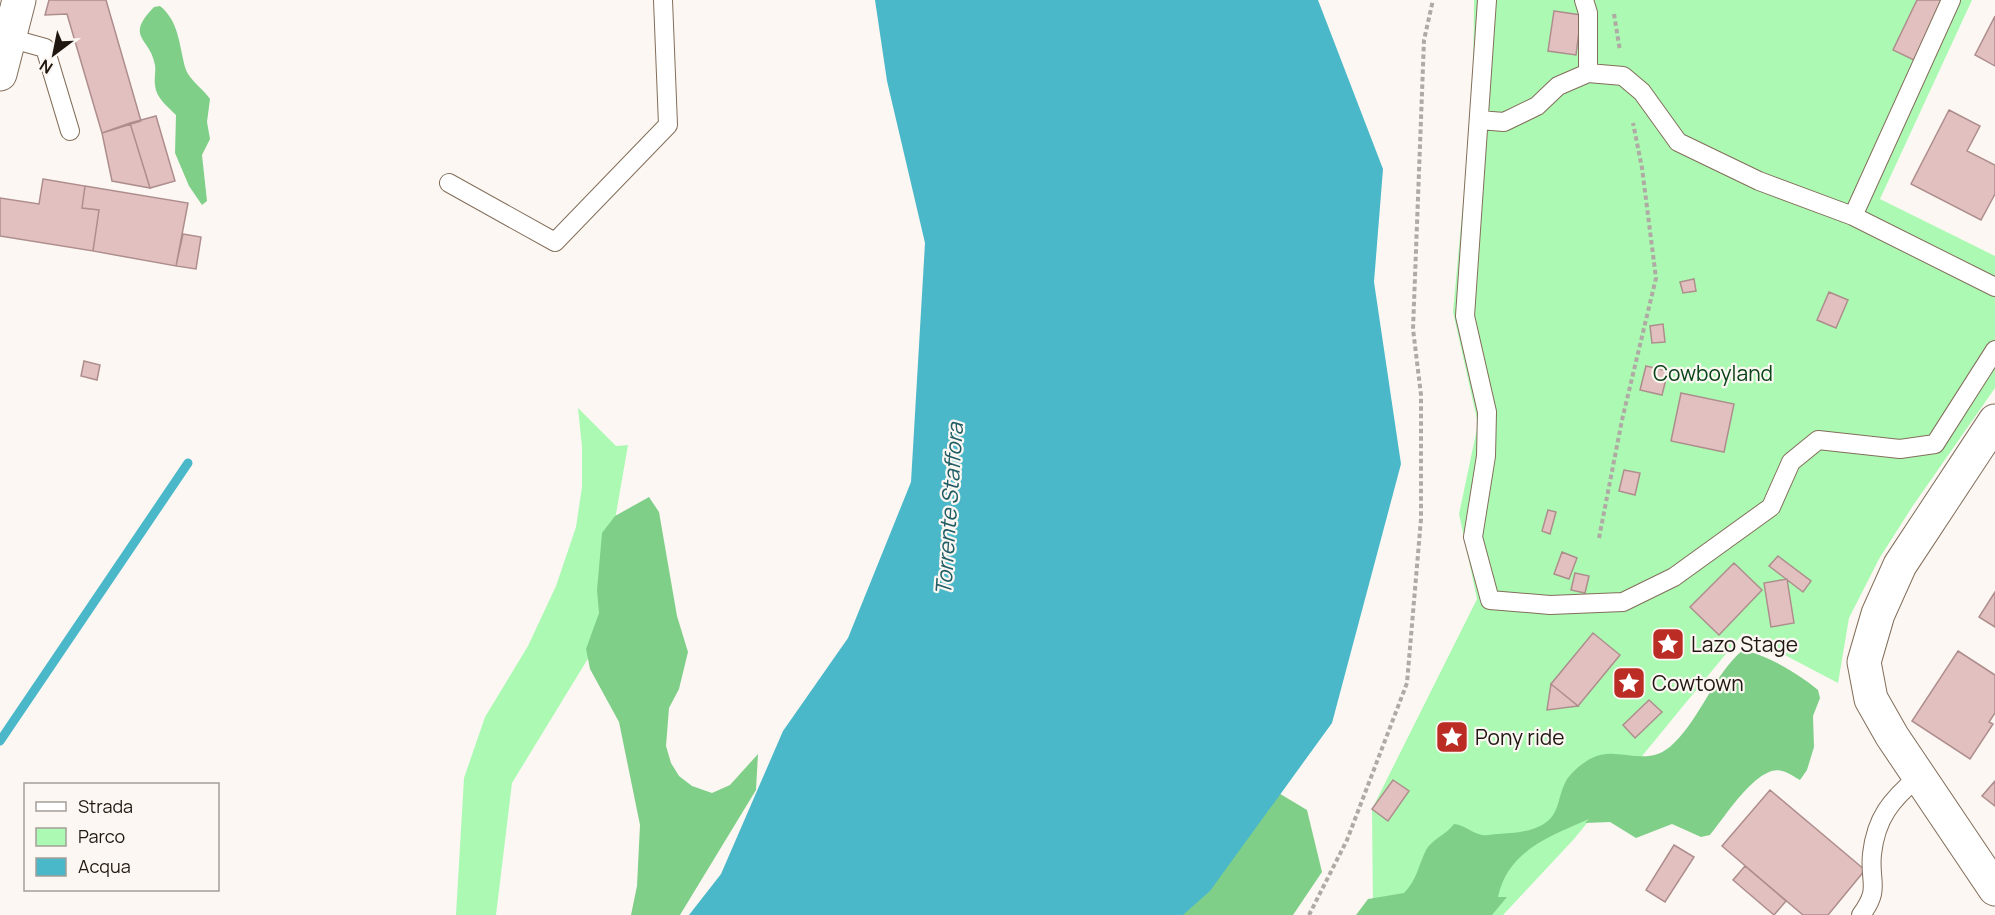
<svg xmlns="http://www.w3.org/2000/svg" width="1995" height="915" font-family="Manrope,sans-serif">
<style>
.green{fill:#acf9b3}
.forest{fill:#80cf88}
.water{fill:#4ab8c8}
.lines{fill:none;stroke-linecap:round;stroke-linejoin:round}
.stream{stroke:#4ab8c8;stroke-width:9}
.building{fill:#e2c0bf;stroke:#ae8e8d;stroke-width:1.5}
.lane-casing{stroke:#826e5a;stroke-width:20}
.street-casing{stroke:#826e5a;stroke-width:35}
.secondary-casing{stroke:#826e5a;stroke-width:35}
.path{stroke:#b0aaa4;stroke-width:4;stroke-dasharray:4.5 3;stroke-linecap:butt}
.lane{stroke:#fff;stroke-width:18}
.street{stroke:#fff;stroke-width:33}
.secondary{stroke:#fff;stroke-width:33}
.labels{text-anchor:middle;dominant-baseline:central;stroke-width:4.5;stroke-linejoin:round;paint-order:stroke}
.park-label{font-size:21px;fill:#094417;stroke:#fcf7f3}
.poi-label{font-size:21px;fill:#201810;stroke:#fcf7f3;text-anchor:start}
.water-label{font-size:22px;font-style:italic;fill:#205d65;stroke:#fcf7f3}
</style>
<rect width="100%" height="100%" fill="#fcf7f3"/>
<path class="green" d="M1474 0H1972L1880 199 1995 256V388L1912 507 1879 559 1849 618 1838 683 1743 633 1574 839 1503 915H1373L1372 809 1477 599 1459 514 1478 424 1453 312 1473 95Z
M578 408 616 446 628 445 592 652 512 783 496 915H456L464 778 485 717 528 646 556 586 576 527 582 487V447Z"/>
<path class="forest" d="M160 6C180 22 179 47 186 70 190 80 204 90 210 99L207 122 210 139 202 155 207 201 202 205 189 186 175 153 176 115C167 106 156 98 155 85 154 78 156 71 155 65 150 37 124 38 154 7Z
M649 497 659 512 677 616 688 652 679 689 669 708 666 746 671 763 679 776 692 786 712 793 730 785 758 754 756 790 680 915H631L637 886 640 825 619 722 590 669 586 649 599 613 597 590 602 533 615 516Z
M1742 651C1762 651 1803 677 1818 690L1820 698 1813 716 1814 747 1807 770 1800 780C1794 777 1788 772 1782 771 1758 763 1723 820 1710 835L1701 837 1672 824 1636 838 1610 822 1585 823 1589 819C1551 836 1508 850 1498 897H1507L1492 915H1356L1368 899 1404 893C1417 880 1418 866 1426 850 1431 840 1447 834 1454 824 1467 825 1475 837 1488 835 1505 833 1526 834 1542 825 1560 815 1557 799 1565 783 1569 774 1583 762 1592 758 1618 744 1647 771 1674 743 1701 717 1715 673 1742 651Z
M1277 792 1307 810 1322 872 1293 915H1159Z"/>
<path class="water" d="M875 0H1318L1383 169 1374 282 1401 464 1332 723 1210 891 1183 915H689L721 874 783 731 848 638 911 482 925 243 887 81Z"/>
<g class="lines">
<path class="stream" d="M0 741 188 463"/>
</g>
<path class="building" d="M49 0H106L141 121 102 133 67 14 45 15Z
M1917 0H1944L1916 61 1893 50Z
M1554 11 1581 15 1576 55 1548 51Z
M1995 16V66L1975 55Z
M1949 110 1980 126 1967 151 1995 165V194L1981 220 1911 184Z
M156 116 175 181 150 188 130 123Z
M130 123 150 188 112 181 102 133Z
M43 179 85 186 82 208 99 210 93 251 0 236V198L39 204Z
M85 186 188 203 176 266 93 251 99 210 82 208Z
M183 234 201 237 196 269 176 266Z
M1694 279 1696 291 1683 293 1680 282Z
M1829 292 1848 300 1836 328 1817 320Z
M1663 324 1665 342 1652 343 1650 326Z
M84 361 100 365 97 380 81 376Z
M1646 366 1668 371 1662 395 1640 390Z
M1681 393 1734 404 1724 452 1671 441Z
M1624 470 1640 473 1635 495 1619 491Z
M1548 510 1556 512 1550 534 1542 531Z
M1562 552 1577 558 1569 579 1554 574Z
M1778 556 1811 581 1803 592 1769 566Z
M1734 563 1762 590 1719 635 1690 607Z
M1575 573 1589 576 1585 593 1571 590Z
M1787 579 1794 623 1771 627 1764 583Z
M1995 592V627L1979 617Z
M1593 633 1620 655 1578 706 1551 684Z
M1958 651 1995 675V713L1989 722 1993 724 1970 759 1912 721Z
M1551 684 1578 706 1547 710Z
M1649 700 1662 712 1635 738 1623 725Z
M1393 780 1409 791 1388 821 1372 809Z
M1995 781V806L1982 796Z
M1770 790 1865 870 1828 915H1803L1722 846Z
M1674 845 1694 857 1665 902 1646 890Z
M1745 866 1786 901 1774 915 1733 880Z"/>
<g class="lines">
<defs>
<path id="lane" d="M1487 0 1465 316 1487 412 1486 456 1473 537 1490 600 1550 605 1623 602 1674 577 1771 507 1791 462 1818 440 1900 449 1935 444 1995 350
M1584 0 1588 13V73
M1951 0 1853 216 1995 287
M9 38 45 48 70 131
M1479 120 1504 122 1537 106 1558 86 1588 73 1623 76 1642 92 1678 142 1759 181 1853 216
M449 183 555 242 668 125 663 0
M1861 915C1881 888 1869 883 1872 854 1876 818 1891 800 1918 777"/>
<path id="street" d="M1995 421 1900 565 1878 614 1864 662 1871 699 1892 736 1995 889"/>
<path id="secondary" d="M0 74 19 0"/>
</defs>
<use href="#lane" class="lane-casing"/>
<use href="#street" class="street-casing"/>
<use href="#secondary" class="secondary-casing"/>
<path class="path" d="M1614 14 1620 51
M1599 538 1622 420 1656 278 1642 168 1633 123
M1309 915 1347 840 1407 683 1421 519V395L1413 329 1424 40 1433 0"/>
<use href="#lane" class="lane"/>
<use href="#street" class="street"/>
<use href="#secondary" class="secondary"/>
</g>
<defs>
<symbol id="sight-square" viewBox="-11 -11 22 22"><rect x="-9" y="-9" width="18" height="18" rx="4" fill="#ba2c24" stroke="#fcf7f3"/><path d="M0-6L1.8-2.2L6-1.7L2.9 1.2L3.7 5.4L0 3.3L-3.7 5.4L-2.9 1.2L-6-1.7L-1.8-2.2Z" fill="#fff"/></symbol>
</defs>
<g fill-rule="evenodd">
<use href="#sight-square" x="1649" y="625" width="38" height="38"/>
<use href="#sight-square" x="1610" y="664" width="38" height="38"/>
<use href="#sight-square" x="1433" y="718" width="38" height="38"/>
</g>
<g class="labels">
<g class="park-label">
<text x="1713" y="373">Cowboyland</text>
</g>
<g class="poi-label">
<text x="1691" y="644">Lazo Stage</text>
<text x="1652" y="683">Cowtown</text>
<text x="1475" y="737">Pony ride</text>
</g>
<g class="water-label">
<text transform="translate(949 509) rotate(-86)">Torrente Staffora</text>
</g>
</g>
<rect x="24" y="783" width="195" height="108" fill="#fcf7f3" stroke="#a49e98" stroke-width="1.5"/>
<rect x="36" y="802" width="30" height="9" fill="#ffffff" stroke="#a49e98" stroke-width="1.5"/>
<text x="78" y="813" font-size="18" fill="#201810">Strada</text>
<rect x="36" y="828" width="30" height="18" fill="#acf9b3" stroke="#a49e98" stroke-width="1.5"/>
<text x="78" y="843" font-size="18" fill="#201810">Parco</text>
<rect x="36" y="858" width="30" height="18" fill="#4ab8c8" stroke="#a49e98" stroke-width="1.5"/>
<text x="78" y="873" font-size="18" fill="#201810">Acqua</text>
<g transform="translate(54 54) rotate(212)" stroke="#fcf7f3" stroke-width="4.5" paint-order="stroke">
<path d="M0-4.5L10 22L0 15L-10 22Z" fill="#201810"/>
<text y="-9" font-size="16" font-weight="bold" text-anchor="middle" fill="#201810">N</text>
</g>
</svg>
